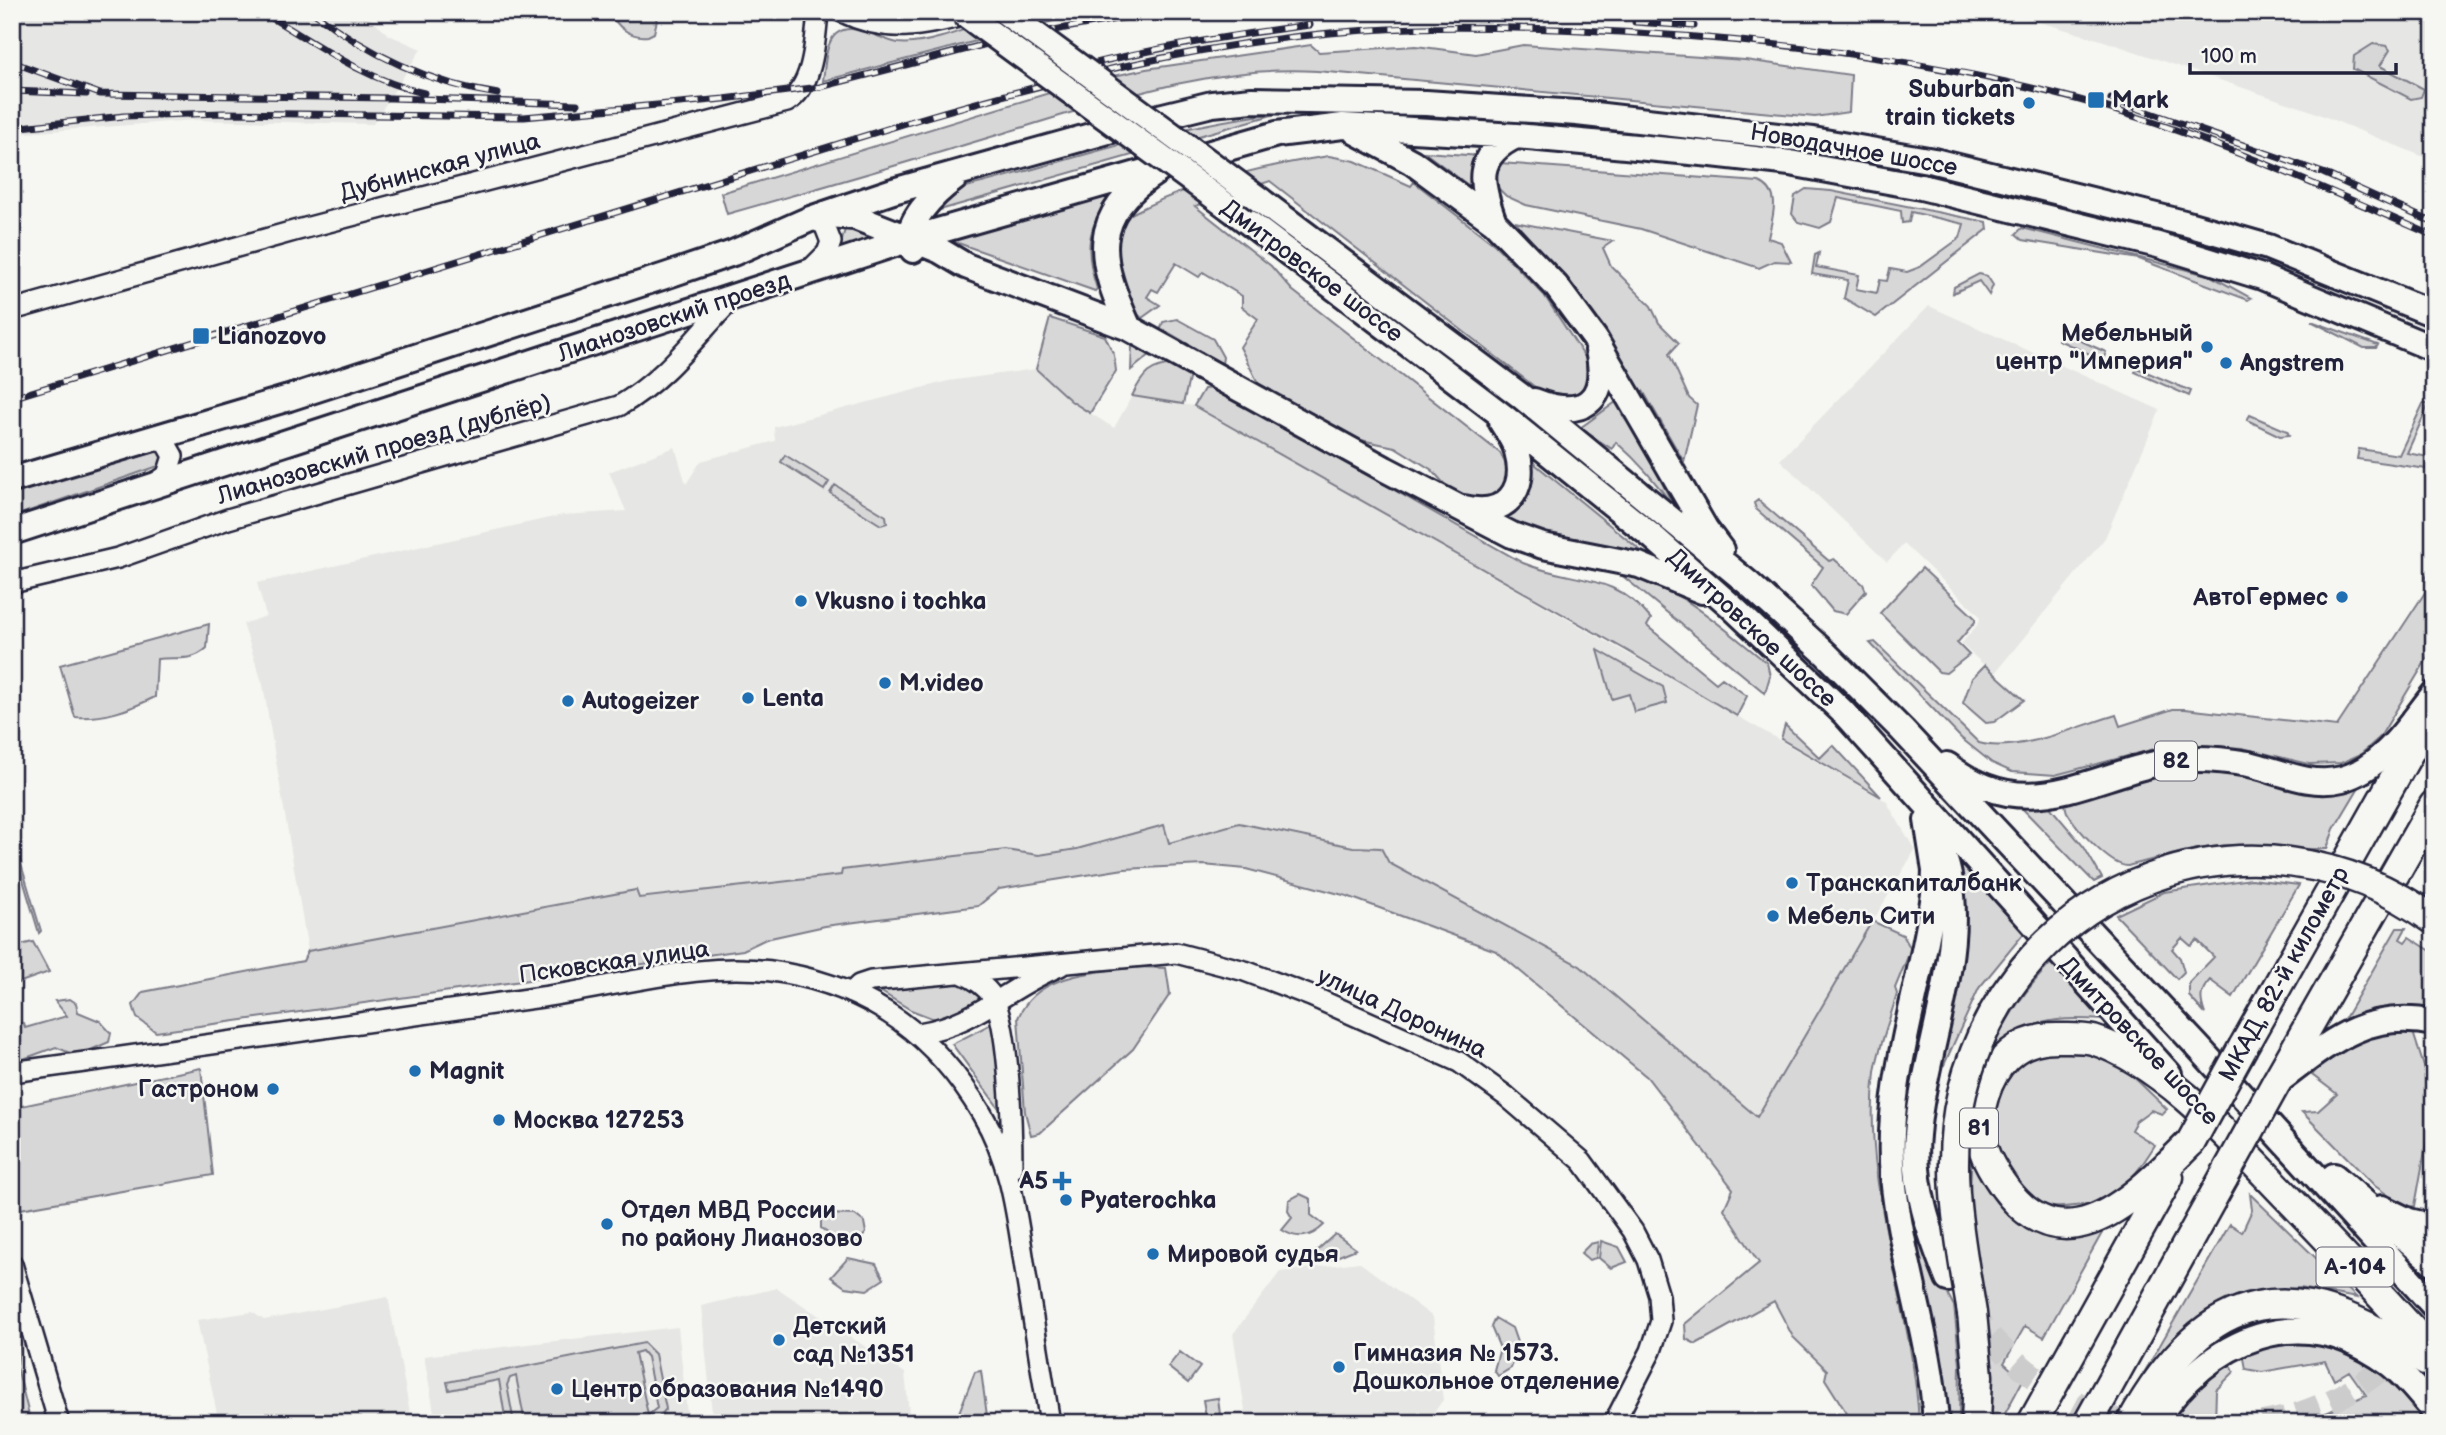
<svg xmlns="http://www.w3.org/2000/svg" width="2446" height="1435" font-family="'Balsamiq Sans',sans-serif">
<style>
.built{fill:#e6e6e4}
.green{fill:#d7d7d7;stroke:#7c7c89;stroke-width:2;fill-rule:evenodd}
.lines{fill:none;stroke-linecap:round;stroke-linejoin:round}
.major-tunnel{stroke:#cccccd;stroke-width:24;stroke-dasharray:24 12;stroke-linecap:butt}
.minor-casing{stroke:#22223b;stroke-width:24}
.major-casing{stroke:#22223b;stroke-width:30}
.highway-casing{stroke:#22223b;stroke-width:33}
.minor{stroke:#f6f6f2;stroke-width:19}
.major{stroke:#f6f6f2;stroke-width:24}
.highway{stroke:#f6f6f2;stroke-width:28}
.rail-casing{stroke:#22223b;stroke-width:7}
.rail{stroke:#f6f6f2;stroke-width:4.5;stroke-dasharray:13;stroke-linecap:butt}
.major-bridge-casing{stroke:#22223b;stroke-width:30;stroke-linecap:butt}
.highway-bridge-casing{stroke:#22223b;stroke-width:33;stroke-linecap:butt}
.major-bridge{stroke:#f6f6f2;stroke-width:24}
.highway-bridge{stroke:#f6f6f2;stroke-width:28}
.poi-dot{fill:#1f6fb2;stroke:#f6f6f2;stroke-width:2.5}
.labels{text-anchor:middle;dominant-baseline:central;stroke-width:5;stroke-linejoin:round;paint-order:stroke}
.shield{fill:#f6f6f2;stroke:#626272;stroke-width:2}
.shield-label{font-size:23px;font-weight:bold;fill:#22223b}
.poi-label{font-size:24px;font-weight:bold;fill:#22223b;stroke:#f6f6f2;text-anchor:start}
.street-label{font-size:24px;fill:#22223b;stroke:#f6f6f2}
</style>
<rect width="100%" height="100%" fill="#f6f6f2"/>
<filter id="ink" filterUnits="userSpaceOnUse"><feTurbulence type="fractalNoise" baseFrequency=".0143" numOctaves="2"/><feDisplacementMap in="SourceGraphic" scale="14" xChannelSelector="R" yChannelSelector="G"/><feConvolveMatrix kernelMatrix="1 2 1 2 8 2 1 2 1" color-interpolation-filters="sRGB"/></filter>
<g filter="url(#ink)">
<path class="built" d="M12 12H362L389 35 421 49 373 124 194 120 12 134Z
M2005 12H2434V150L2429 159 2309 110 2101 40Z
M1929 306 2160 410 2105 538 1994 674 1961 644 1979 623 1980 616 1904 544 1887 562 1780 460Z
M1036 369 1071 401 1114 428 1132 396 1194 406 1886 801 1915 850 1757 1117 1580 966 1384 860 1381 848 1353 847 1239 823 1168 843 1039 855 1000 849 843 870 841 875 639 898 635 890 308 951 263 685 243 624 266 616 257 583 563 515 626 511 609 472 675 447 686 484 701 461 775 441 774 427 948 381Z
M1359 1262 1433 1317 1443 1400 1426 1423H1247L1233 1334 1280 1272Z
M777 1288 905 1373 910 1423H713L701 1306Z
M388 1297 412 1423H219L197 1320 252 1312 264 1320Z
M678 1327 688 1423H436L424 1356Z"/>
<path class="green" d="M612 12H651L657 20 654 33 648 36C633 38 615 28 612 12Z
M1012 12H1088L823 81C825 67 825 43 836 34 853 20 880 40 898 43 929 47 982 22 1012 12Z
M2373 44 2387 46 2390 50 2380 66 2424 89 2421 97 2411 99 2353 69 2354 56Z
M1311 45 1319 52 1416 46 1476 54 1523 45 1745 60 1851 75 1849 112 1815 117 1317 71C1211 64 1104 103 1004 133 912 161 820 188 727 214L721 193 1082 83 1146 69Z
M1279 113 926 214 950 193 963 188C1070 161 1169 125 1279 113Z
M1424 152 1481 156 1476 191Z
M1329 156 1355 161 1411 186 1414 182 1495 245 1544 295 1590 365V382L1585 395 1549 398 1270 181 1195 206 1271 266 1292 290 1500 453C1513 474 1507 486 1489 501L1455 496 1432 470 1395 447 1356 439 1259 385 1240 347 1258 319 1242 307V296L1203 272 1199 277 1176 263 1158 292 1152 289 1147 297 1160 305 1142 318 1127 305 1119 292 1116 226 1126 211 1131 214C1192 182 1262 166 1329 156Z
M1500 163 1759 182C1783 192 1772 218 1768 238L1781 242 1791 262 1774 261 1759 268 1641 229 1526 205 1506 196 1492 182 1495 169Z
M1806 189 1831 191 1987 222 1988 229 1876 317 1844 298 1848 280 1812 274 1815 255 1819 253 1816 267 1859 275 1856 289 1877 293 1880 280 1887 281 1890 269 1907 272 1920 267 1960 238 1964 224 1911 212 1909 222 1902 223 1901 211 1838 198 1831 222 1820 228 1798 222 1792 214 1795 196Z
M1110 195C1087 230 1084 249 1097 289L1095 291 955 242V238Z
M1515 222 1613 241 1603 248 1611 266 1651 306 1659 323 1679 343 1669 354 1689 398 1697 405 1684 462 1643 391 1636 393 1574 289Z
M851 228 875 238 840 248 845 229Z
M2022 228 2211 276 2251 298 2248 300 2139 259 2023 240 2016 234Z
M1979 274 1987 276 1993 285 1989 295 1979 281 1953 293 1954 287Z
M1050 318 1105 336 1114 355 1116 371 1090 413 1071 401 1036 369Z
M1177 319 1213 339 1223 357 1222 364 1161 328 1163 322Z
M2311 321 2378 345 2376 348H2364Z
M2061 332 2106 352 2103 360 2058 340Z
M1132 345 1151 354 1131 370Z
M1175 364 1190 375 1183 404 1132 396C1143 374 1149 366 1175 364Z
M2137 368 2191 391 2189 396 2135 372Z
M1214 388 1523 563C1574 584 1612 571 1651 619L1647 626 1716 683 1722 678 1747 696 1737 716 1626 650 1194 406 1204 389Z
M1616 402 1635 428 1675 509C1658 484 1639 462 1616 442L1612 449 1580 428Z
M2423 404H2429L2407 453 2434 458V470L2357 459 2359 449 2399 455Z
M2250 415 2287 431 2289 435 2280 436 2247 420Z
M162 450 164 464 12 517V493Z
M785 455 829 482 824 490 781 462Z
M1530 460 1645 554 1637 557 1501 525 1524 499Z
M835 485 886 516 887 523 881 525 830 493Z
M1758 500 1829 561 1834 559 1863 584 1866 591 1846 614 1833 611 1811 585 1823 567 1756 509 1754 503Z
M2434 564V639L2428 657 2380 737 2361 754 2341 763 2309 764 2242 748 2193 745 2166 746 2055 775 2012 772 1992 763 1961 738 1870 643 1875 642 1979 743C2015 754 2079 726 2116 715L2120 726 2173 709H2185L2337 726 2430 585 2426 577Z
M1922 568 1975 618V622L1957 643 1969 655 1946 673 1939 672 1880 613Z
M1619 573C1679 585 1720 626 1767 663L1770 676 1765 693Z
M209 624 207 648C191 663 177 656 157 659L155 697C129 710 104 719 75 717L60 665Z
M1598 650 1663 687 1667 703 1634 712 1629 694 1612 699Z
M1985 665 2024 700 1994 722 1986 723 1963 703 1972 678Z
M1785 725 1820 758 1833 745 1881 797 1781 739Z
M2201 769 2241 774 2325 793 2359 787 2334 829 2327 849C2296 850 2266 845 2235 845 2198 846 2163 857 2128 866 2111 867 2076 828 2067 812 2065 808 2065 800 2064 796L2166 771Z
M2013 799 2045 801 2084 847 2102 878 2094 882Z
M1239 823 1353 847 1381 848 1389 863 1580 966 1757 1117 1872 921 1903 935 1911 949 1895 988 1897 994C1890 1019 1879 1046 1875 1072 1861 1190 1913 1305 1919 1423H1853L1825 1379 1827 1370 1793 1337 1774 1301 1696 1344 1686 1339 1685 1324 1759 1263 1724 1209 1733 1189 1647 1077 1496 951 1347 896 1246 869 1203 865 1124 869 999 889 978 906 825 926 766 939 743 950 156 1032 137 1018 133 1005 143 992 303 961 308 951 636 890 639 898 841 875 842 870 1005 850 1039 855 1077 849 1164 825 1169 843Z
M12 834 41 931 39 933 12 843Z
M1957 853 2025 932 1979 988 1944 1065 1938 1063 1962 941 1966 893Z
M2251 879 2299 885 2233 997 2210 980C2199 992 2200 1000 2205 1014L2189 996V983L2214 957 2197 940 2191 946 2182 938 2172 949 2180 958 2184 972 2177 979 2116 915 2164 892Z
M2397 928H2406L2400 939 2405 942 2409 937 2434 953V1012C2405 1004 2371 1007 2344 1020Z
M33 942 49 972 12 985V947Z
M2052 962 2103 1020C2045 1016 2022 1021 1985 1067 2001 1026 2021 994 2052 962Z
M1138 967 1166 968 1170 994 1133 1049 1040 1133 1031 1135 1025 1112 1018 1018C1037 972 1096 973 1138 967Z
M965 980 979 995V1001L942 1022 911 1010 875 988Z
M70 999 76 1003 78 1012 100 1021 111 1033 109 1042 77 1056 56 1047 12 1063V1024L24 1023 25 1028 67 1016 55 1001Z
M991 1024H994L1001 1111 952 1044Z
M2412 1029 2426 1073H2434V1135L2428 1134 2415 1206 2405 1207 2375 1186 2302 1112 2318 1111 2337 1094 2312 1075C2345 1036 2365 1037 2412 1029Z
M2070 1046 2118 1062 2167 1109 2162 1114 2151 1110 2136 1121 2131 1130 2155 1145C2143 1164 2130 1184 2110 1197 2100 1203 2086 1205 2074 1206 2060 1208 2040 1208 2028 1198 1995 1171 1982 1120 2004 1083 2010 1072 2018 1061 2029 1056 2041 1050 2058 1049 2070 1046Z
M201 1068 213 1175 20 1209 12 1186V1108Z
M1909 1083 1905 1132 1931 1262 1954 1306 1960 1365 1959 1423H1942L1906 1207 1901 1126Z
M1972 1144 1992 1191 2107 1224 2044 1337 2025 1326 2004 1363 2023 1380 2000 1423H1987L1991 1371 1987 1316 1973 1246 1970 1192Z
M1300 1194 1311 1199V1215L1324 1225C1311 1238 1298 1240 1282 1230L1292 1218 1288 1211 1289 1200Z
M2250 1194 2357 1298 2300 1288 2256 1294 2121 1423H2115L2230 1224 2242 1232 2252 1210Z
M826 1214 855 1215 864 1222 866 1233 858 1242 830 1235 821 1228V1216Z
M1335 1234 1356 1249 1329 1260 1312 1255Z
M1601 1241 1619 1247 1627 1262 1611 1268 1599 1258Z
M1598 1242 1596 1258 1589 1260 1581 1253 1590 1244Z
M848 1258 876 1264 884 1279 867 1290 845 1287 831 1277Z
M12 1311 20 1339 17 1367 31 1423H12Z
M1495 1318 1512 1328 1519 1348 1511 1368 1498 1376 1494 1370 1500 1348 1491 1327Z
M2285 1342C2350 1343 2388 1376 2429 1423H2304L2366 1395 2349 1371 2334 1380 2325 1361 2262 1372 2246 1369 2243 1353Z
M644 1343 655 1354 666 1409 655 1422 525 1423 516 1376 510 1378 507 1385 514 1423H506L499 1380 449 1390 447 1382ZM642 1351 647 1357 657 1408 648 1415 635 1353Z
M1180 1352 1200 1367 1188 1383 1168 1367Z
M2224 1363 2231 1365 2234 1372 2216 1390 2215 1423H2170L2198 1384Z
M981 1371 988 1423H965L958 1415 975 1372Z
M1218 1398 1221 1423H1207L1203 1400Z"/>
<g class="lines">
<path class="major-tunnel" d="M1968 1309C2008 1365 2061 1402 2126 1423
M2262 1423C2332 1412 2394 1370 2434 1312"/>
<defs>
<path id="minor" d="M842 12C891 36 926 25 975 13
M810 270 827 253 831 242 824 224 810 219
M12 310 294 231 787 102C814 86 815 41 818 12
M149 440 165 442 173 456 167 475 153 485
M12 583 118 558 228 519 619 406C667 378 695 337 733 298
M961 973C973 978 984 984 992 996 1010 1024 1012 1133 1012 1169
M851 993 859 985 871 981 1176 953 1245 971 1311 996 1459 1062 1506 1096 1582 1161 1633 1231 1648 1260 1659 1296 1661 1321 1651 1351 1614 1423
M919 1033C977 1024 1008 987 1060 966
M12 1072C189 1048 366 1022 542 997 620 986 705 959 784 973 874 989 936 1037 982 1114 1012 1164 1017 1218 1026 1275 1034 1325 1042 1374 1050 1423
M12 1264 59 1423"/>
<path id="major" d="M1356 132 1412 162 1494 222 1556 286 1595 339 1706 530 1721 550
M1260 200 1521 396 1748 583 1825 653 1902 730 2199 1048 2434 1306
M1231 209 1504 417 1654 538 1730 605 1843 712 2169 1074
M828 215 855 217 939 250 966 266 1129 328 1385 469 1512 535 1543 546 1639 565 1702 591
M1494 222C1480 184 1473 156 1516 136
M913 250C899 225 937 191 955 178
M1129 328C1098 259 1087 217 1159 170
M1534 401C1582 420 1609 402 1598 350
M12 480 289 398 665 276 733 253 810 219 893 191 1155 118 1212 104 1252 100 1426 103 1577 113 1813 140 1934 161 2184 223 2268 247 2434 314
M1464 508C1505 518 1528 491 1517 451 1514 440 1507 431 1501 421
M12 532 910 239 1277 134 1343 126 1516 136 1712 154 1790 163 1921 187 2158 245 2262 277 2434 349
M1947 765C2038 835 2104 760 2196 759 2214 759 2231 761 2249 764 2279 771 2310 787 2342 779 2383 768 2409 725 2434 694
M1927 820 1935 871 1934 894C1922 987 1884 1082 1893 1177 1901 1260 1931 1339 1936 1423
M1942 852C1975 935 1924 1046 1917 1135 1912 1184 1930 1234 1948 1279
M2280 1080C2330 1042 2367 1009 2434 1023
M2334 1176 2434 1263
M2382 1208 2409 1221 2434 1227
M2153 1423C2211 1338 2299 1297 2390 1364 2407 1377 2420 1395 2434 1411"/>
<path id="highway" d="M2243 1047 2434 708
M2276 1083 2434 805
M2191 1142C2129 1204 2054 1280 1991 1166 1976 1141 1977 1112 1988 1085 2001 1055 2023 1038 2057 1038 2068 1038 2082 1037 2093 1040 2165 1062 2241 1150 2293 1203 2341 1253 2388 1303 2434 1354
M1972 1313 1978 1376 1976 1423
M2032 1423 2169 1177
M2088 1423 2224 1177
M2131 1423C2209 1283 2296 1271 2425 1361"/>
</defs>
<use href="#minor" class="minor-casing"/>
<use href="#major" class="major-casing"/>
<use href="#highway" class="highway-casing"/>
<use href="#minor" class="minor"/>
<use href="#major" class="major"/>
<use href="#highway" class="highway"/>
<defs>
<path id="rail" d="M262 12C313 42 365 80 424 93
M313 12C367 54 431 84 498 94
M1635 22 1694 26
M12 62 100 94 391 98 577 104
M1052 74C1137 51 1222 36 1310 25
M12 91 86 94
M2111 99 2323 173 2434 223
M12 128 124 116 223 113 524 117 724 99 820 87 1014 37 1139 15
M12 398 916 120C1051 81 1190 46 1330 33 1413 25 1497 27 1580 30 1747 37 1914 56 2076 99 2199 132 2317 185 2434 236"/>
</defs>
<use href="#rail" class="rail-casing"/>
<use href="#rail" class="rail"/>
<defs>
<path id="major-bridge" d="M962 12 1231 209
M1005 12 1260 200"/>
<path id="highway-bridge" d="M2191 1142 2243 1047
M2224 1177 2276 1083
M1972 1313C1960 1240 1944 1165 1962 1093 2015 879 2256 791 2434 920"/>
</defs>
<use href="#major-bridge" class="major-bridge-casing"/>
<use href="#highway-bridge" class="highway-bridge-casing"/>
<use href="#major-bridge" class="major-bridge"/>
<use href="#highway-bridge" class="highway-bridge"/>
</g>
</g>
<g class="poi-dot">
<rect x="2087" y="91" width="18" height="18" rx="3.5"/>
<circle cx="2029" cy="103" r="7"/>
<rect x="192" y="327" width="18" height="18" rx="3.5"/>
<circle cx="2207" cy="347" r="7"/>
<circle cx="2226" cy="363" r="7"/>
<circle cx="2342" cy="597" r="7"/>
<circle cx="801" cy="601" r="7"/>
<circle cx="885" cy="683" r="7"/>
<circle cx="748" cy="698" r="7"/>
<circle cx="568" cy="701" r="7"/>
<circle cx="1792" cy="883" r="7"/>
<circle cx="1773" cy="916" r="7"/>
<circle cx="415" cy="1071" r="7"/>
<circle cx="273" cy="1089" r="7"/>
<circle cx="499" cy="1120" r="7"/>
<path d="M1058.5 1170.5h7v7h7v7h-7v7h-7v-7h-7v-7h7z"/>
<circle cx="1066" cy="1200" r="7"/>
<circle cx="607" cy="1224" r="7"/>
<circle cx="1153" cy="1254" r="7"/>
<circle cx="779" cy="1340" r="7"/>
<circle cx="1339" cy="1367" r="7"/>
<circle cx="557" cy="1389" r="7"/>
</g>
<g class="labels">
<g class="shield">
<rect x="2155" y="741.5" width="42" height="39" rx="5"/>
<rect x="1960" y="1108.5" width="38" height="39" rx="5"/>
<rect x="2316.5" y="1247.5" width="77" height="39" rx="5"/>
</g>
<g class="shield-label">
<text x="2176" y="761">82</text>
<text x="1979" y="1128">81</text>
<text x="2355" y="1267">А-104</text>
</g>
<g class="poi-label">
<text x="2015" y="89" text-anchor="end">Suburban<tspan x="2015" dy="28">train tickets</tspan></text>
<text x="2112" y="100">Mark</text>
<text x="2193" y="333" text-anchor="end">Мебельный<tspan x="2193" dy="28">центр "Империя"</tspan></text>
<text x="217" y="336">Lianozovo</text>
<text x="2240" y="363">Angstrem</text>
<text x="2328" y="597" text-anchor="end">АвтоГермес</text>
<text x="815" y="601">Vkusno i tochka</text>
<text x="899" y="683">M.video</text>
<text x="762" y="698">Lenta</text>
<text x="582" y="701">Autogeizer</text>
<text x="1806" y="883">Транскапиталбанк</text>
<text x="1787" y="916">Мебель Сити</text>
<text x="429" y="1071">Magnit</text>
<text x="259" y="1089" text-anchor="end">Гастроном</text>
<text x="513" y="1120">Москва 127253</text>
<text x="1048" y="1181" text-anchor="end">A5</text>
<text x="1080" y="1200">Pyaterochka</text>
<text x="621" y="1210">Отдел МВД России<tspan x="621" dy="28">по району Лианозово</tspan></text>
<text x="1167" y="1254">Мировой судья</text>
<text x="793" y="1326">Детский<tspan x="793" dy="28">сад №1351</tspan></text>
<text x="1353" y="1353">Гимназия № 1573.<tspan x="1353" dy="28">Дошкольное отделение</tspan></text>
<text x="571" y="1389">Центр образования №1490</text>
</g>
<g class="street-label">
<text transform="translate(1854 150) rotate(10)">Новодачное шоссе</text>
<text transform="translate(440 167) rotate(-15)">Дубнинская улица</text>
<text transform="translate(1312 271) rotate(37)">Дмитровское шоссе</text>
<text transform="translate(674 317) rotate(-18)">Лианозовский проезд</text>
<text transform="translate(384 449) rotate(-16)">Лианозовский проезд (дублёр)</text>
<text transform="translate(1752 628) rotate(43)">Дмитровское шоссе</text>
<text transform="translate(614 962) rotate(-8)">Псковская улица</text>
<text transform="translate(2284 974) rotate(-61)">МКАД, 82-й километр</text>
<text transform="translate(1402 1013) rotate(25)">улица Доронина</text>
<text transform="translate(2139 1041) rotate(47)">Дмитровское шоссе</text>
</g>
</g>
<rect width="2446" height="1435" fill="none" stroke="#f6f6f2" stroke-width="42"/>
<rect x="21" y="21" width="2404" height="1393" fill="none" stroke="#22223b" stroke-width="2.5" filter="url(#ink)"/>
<path d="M2190 63v10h206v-10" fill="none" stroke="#22223b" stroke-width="3.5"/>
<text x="2201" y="63" font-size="21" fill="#22223b" stroke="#f6f6f2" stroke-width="5" paint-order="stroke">100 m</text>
</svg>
